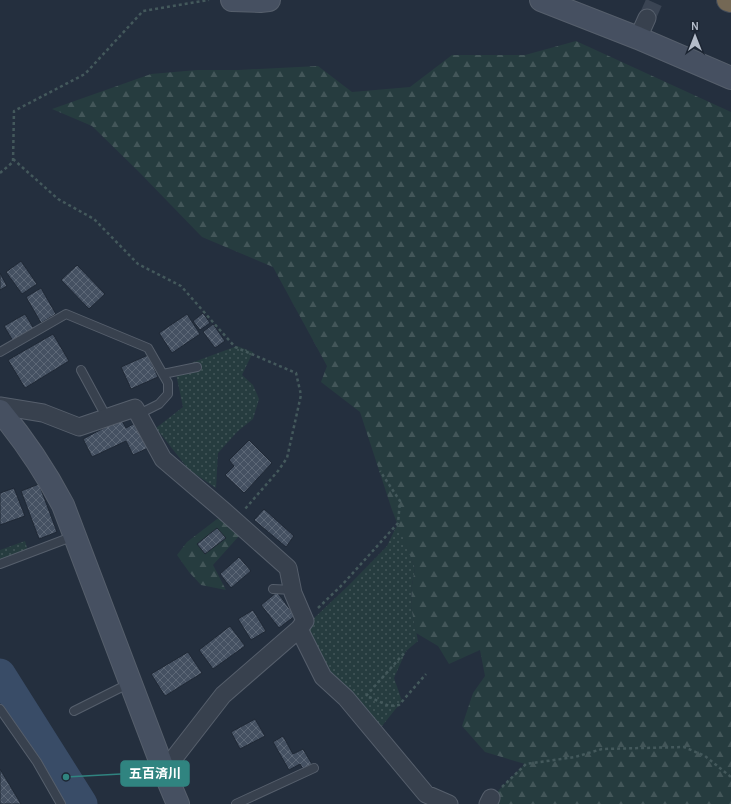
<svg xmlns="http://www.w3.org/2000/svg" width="731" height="804" font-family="Karla,'Noto Sans JP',sans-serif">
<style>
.green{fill:url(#green-dots)}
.forest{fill:url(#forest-firs)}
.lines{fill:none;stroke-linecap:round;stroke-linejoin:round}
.river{stroke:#394c67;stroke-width:31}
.building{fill:url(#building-cross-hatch);stroke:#1f2835}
.street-tunnel{stroke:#3a4453;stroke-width:17;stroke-dasharray:17 8;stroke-linecap:butt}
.lane-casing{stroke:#565f6c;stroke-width:10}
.street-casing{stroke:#565f6c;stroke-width:19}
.secondary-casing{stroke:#565f6c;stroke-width:24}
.highway-casing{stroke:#434c59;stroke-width:24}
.path{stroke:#44595c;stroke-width:2.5;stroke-dasharray:3 3;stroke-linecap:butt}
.lane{stroke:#38414e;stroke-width:8}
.street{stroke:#38414e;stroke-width:17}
.secondary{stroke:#465061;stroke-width:22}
.highway{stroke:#746855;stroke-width:22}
.leader{fill:none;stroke:#308480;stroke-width:1.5}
.callout-dot{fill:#308480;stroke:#1d2633;stroke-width:1.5}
.callout{fill:#308480;stroke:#308480;stroke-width:1.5}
.callout-label{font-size:13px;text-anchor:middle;font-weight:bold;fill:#fff}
</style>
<defs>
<pattern id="green-dots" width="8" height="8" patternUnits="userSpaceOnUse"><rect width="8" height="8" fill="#263c3f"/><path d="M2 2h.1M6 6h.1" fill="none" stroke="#435659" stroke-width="1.8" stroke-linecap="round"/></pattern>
<pattern id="forest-firs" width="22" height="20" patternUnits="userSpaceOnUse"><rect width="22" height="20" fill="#263c3f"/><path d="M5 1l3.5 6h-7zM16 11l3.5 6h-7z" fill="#435659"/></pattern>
<pattern id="building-cross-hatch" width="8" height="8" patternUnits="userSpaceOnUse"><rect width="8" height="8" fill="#455162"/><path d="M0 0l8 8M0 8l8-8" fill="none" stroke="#5d6877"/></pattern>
</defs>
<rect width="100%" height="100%" fill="#242f3e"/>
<path class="green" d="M237 346 253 352 242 375 253 385 259 399 253 419 238 431 218 453 216 488 189 470 156 428 183 407 175 369Z
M398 523 415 568 412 585 411 606 418 641 406 651 394 678 402 701 382 726 354 707 323 677 307 629 311 621 350 584 387 546Z
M25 541 28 551 0 561V550Z"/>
<path class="forest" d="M576 41 731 112V804H485L525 764 485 752 462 726 473 693 485 676 480 650 449 664 438 646 416 633 411 606 412 585 415 568 392 510 360 412 321 382 327 366 273 267 202 237 139 172 92 126 52 109 151 74 197 70H238L318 66 352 92 410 87 452 55H525Z
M224 518 239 536 213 565 226 590 201 585 189 572 177 555 187 542 217 519Z"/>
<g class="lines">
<path class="river" d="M0 674 82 804"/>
</g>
<path class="building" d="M21 261 37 284 22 294 6 272Z
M77 265 105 294 89 309 61 280Z
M0 273 7 286 0 290Z
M41 288 56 314 41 323 26 297Z
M203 313 210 323 200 330 193 321Z
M25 314 34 329 13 341 4 326Z
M187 314 200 334 172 353 159 333Z
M213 324 225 341 215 348 203 332Z
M53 334 69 361 25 388 8 360Z
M148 355 158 377 131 389 121 367Z
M121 419 126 428 135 423 148 448 133 455 126 441 92 457 83 439Z
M249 440 272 463 244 493 225 475 234 466 229 460Z
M39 484 57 532 39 539 21 491Z
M14 488 25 516 0 525V493Z
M264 509 294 536 286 547 254 520Z
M217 528 226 538 205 554 197 544Z
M239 557 251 571 231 588 220 574Z
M277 592 295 616 279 628 261 605Z
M253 610 266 631 251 640 238 619Z
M230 626 245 646 213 669 199 650Z
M188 652 202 673 165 696 151 674Z
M255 719 265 736 240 749 231 732Z
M283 736 293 754 303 749 312 764 303 769 300 764 289 770 273 742Z
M0 769 21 804H0Z"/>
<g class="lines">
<path class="street-tunnel" d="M647 18 655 0"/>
<defs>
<path id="lane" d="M0 352 66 314 148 348 168 383V394L159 404 139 414
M81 370 107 418
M163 374 197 367
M0 564 74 536
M273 589 293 590
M0 709 37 762 61 804
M74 711 130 683
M236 804 314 768"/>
<path id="street" d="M638 38 647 18
M0 406 43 413 79 427 135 408 163 459 224 511 288 568 293 593 305 621 299 629 223 695 164 771
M299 629 323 677 346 698 426 794 449 804
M488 804 491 798"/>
<path id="secondary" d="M232 0 260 1 269 0
M541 0 638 38 731 78
M0 411C26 442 44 469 63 505L164 771 178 804"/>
<path id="highway" d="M728 0 731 1"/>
</defs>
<use href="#lane" class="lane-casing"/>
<use href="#street" class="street-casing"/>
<use href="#secondary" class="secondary-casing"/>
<use href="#highway" class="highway-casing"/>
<path class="path" d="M13 159 58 199 94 219 138 264 181 286 235 347 296 373 301 395 287 458 278 471 245 509
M0 173 13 162 14 111 85 74 143 11 209 0
M318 608 342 585 398 523 400 501 380 471
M366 696 406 651
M369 697 389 706 399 705 426 674
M502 787 526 764 575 757 602 749 684 747 705 756 731 777"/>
<use href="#lane" class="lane"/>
<use href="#street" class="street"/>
<use href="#secondary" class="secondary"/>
<use href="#highway" class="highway"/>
</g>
<path class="leader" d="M66 777L121 774"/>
<circle class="callout-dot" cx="66" cy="777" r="4"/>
<rect class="callout" x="121" y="761" width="68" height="25" rx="4"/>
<g class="callout-label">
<text x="155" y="778">五百済川</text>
</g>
<g transform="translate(695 36)" stroke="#1d2633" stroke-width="3" paint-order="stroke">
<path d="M0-3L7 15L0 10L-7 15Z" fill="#b4bcc9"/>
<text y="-6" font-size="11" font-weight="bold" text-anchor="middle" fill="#b4bcc9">N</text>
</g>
</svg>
